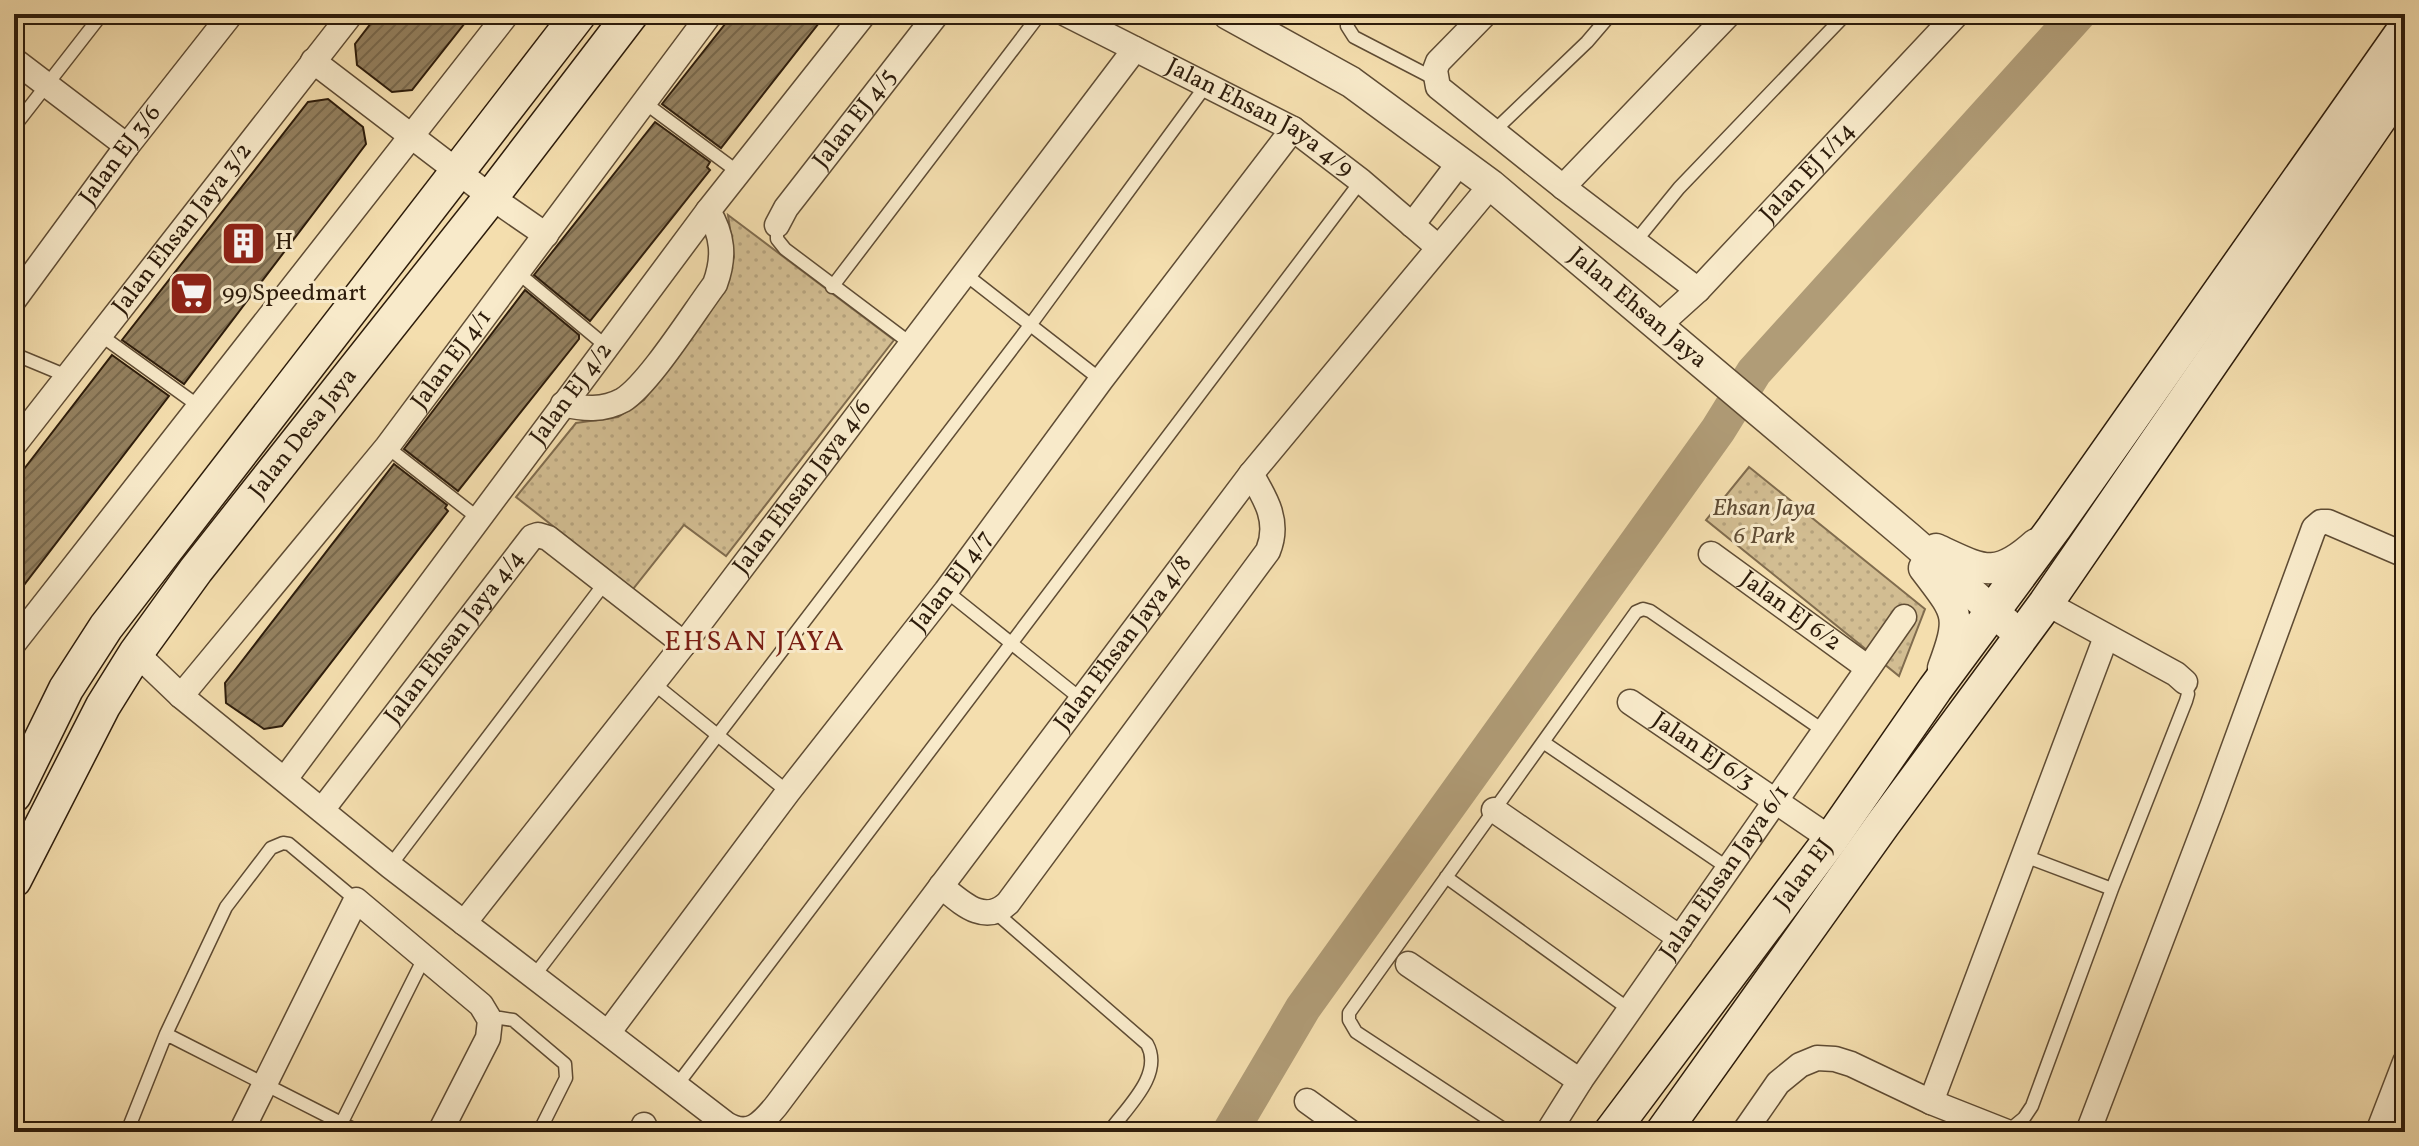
<svg xmlns="http://www.w3.org/2000/svg" width="2419" height="1146" font-family="Vollkorn,serif">
<style>
.park{fill:url(#park-dots);stroke:#806c4e;stroke-width:2}
.lines{fill:none;stroke-linecap:round;stroke-linejoin:round}
.river{stroke:#b09c77;stroke-width:36}
.building{fill:url(#building-hatch);stroke:#2d1c0b;stroke-width:2}
.service-casing{stroke:#5f4c34;stroke-width:15}
.minor-casing{stroke:#5f4c34;stroke-width:27}
.tertiary-casing{stroke:#5f4c34;stroke-width:33}
.secondary-casing{stroke:#2d1c0b;stroke-width:37}
.service{stroke:#f8eaca;stroke-width:12}
.minor{stroke:#f8eaca;stroke-width:24}
.tertiary{stroke:#f8eaca;stroke-width:30}
.secondary{stroke:#f8eaca;stroke-width:34}
.labels{text-anchor:middle;dominant-baseline:central;stroke-width:6;stroke-linejoin:round;paint-order:stroke}
.street-label{font-size:24px;fill:#2d1c0b;stroke:#f8eaca}
.poi-label{font-size:24px;fill:#2d1c0b;stroke:#f8eaca;text-anchor:start}
.park-label{font-size:24px;font-style:italic;fill:#5f4c34;stroke:#f8eaca}
.quarter-label{font-size:28px;letter-spacing:2px;fill:#7a1f14;stroke:#f8eaca}
</style>
<defs>
<pattern id="park-dots" width="8" height="8" patternUnits="userSpaceOnUse" patternTransform="scale(2)"><rect width="8" height="8" fill="#d2bd92"/><path d="M2 2h.1M6 6h.1" fill="none" stroke="#b5a27d" stroke-width="1.8" stroke-linecap="round"/></pattern>
<pattern id="building-hatch" width="6" height="6" patternUnits="userSpaceOnUse" patternTransform="scale(2)"><rect width="6" height="6" fill="#948160"/><path d="M-1 1l2-2M0 6l6-6M5 7l2-2" fill="none" stroke="#79694d"/></pattern>
</defs>
<rect width="100%" height="100%" fill="#f4deae"/>
<filter id="stains"><feTurbulence type="fractalNoise" baseFrequency=".0025" numOctaves="4"/><feColorMatrix values="0 0 0 0 .2 0 0 0 0 .09 0 0 0 0 .02 0 0 0 .5 -.17"/></filter>
<radialGradient id="worn" r=".72"><stop offset=".6" stop-color="#630" stop-opacity="0"/><stop offset="1" stop-color="#630" stop-opacity=".3"/></radialGradient>
<path class="park" d="M728 215 894 340 726 556 684 525 633 589 516 497 576 423 618 417 644 400 724 291 734 257Z
M1749 467 1925 609 1899 676 1706 520Z"/>
<g class="lines">
<path class="river" d="M1230 1132 1303 1008 1718 430 1754 372 2078 14"/>
</g>
<path class="building" d="M378 14H472L412 90 392 92 357 65 355 44Z
M733 14H826L721 148 662 104Z
M328 99 363 127 366 144 184 384 122 340 308 102Z
M655 122 710 162 707 167 710 170 590 321 534 275Z
M525 290 579 335V339L458 491 404 449Z
M112 355 169 396 14 598V482Z
M394 464 447 505 445 508 448 511 282 726 264 729 226 703 225 683Z"/>
<g class="lines">
<defs>
<path id="service" d="M1352 14 1347 26 1354 37 1435 79
M645 103 738 172
M14 127 102 14
M1494 131 1587 42 1611 14
M777 225V239L785 249 910 343
M1635 242 1679 188 1846 14
M517 272 606 346
M965 274 1101 380
M832 287 1040 14
M99 334 200 407
M14 354 67 376
M387 447 478 518
M946 591 1081 699
M653 683 788 792
M1543 742 1728 868
M2022 855 2112 889
M390 866 604 584
M1446 877 1630 1010
M995 912 1147 1044C1164 1075 1126 1108 1109 1132
M534 976 1031 324 1207 84
M490 1020 500 1018 513 1020 565 1064 566 1078 539 1132
M166 1034 359 1132
M677 1085 1361 181
M1750 1123 1769 1132
M127 1132 166 1034 226 907 271 848 283 843 289 844 356 900
M337 1132 424 958
M1508 1132 1356 1032 1349 1020V1013L1636 612 1643 609 1650 611 1824 731
M2007 1132 2024 1118 2032 1106 2112 889 2186 701 2188 694 2185 682"/>
<g id="minor">
<path id="s1" d="M1066 14 1293 129 1361 181 1438 247"/>
<path d="M1485 14 1438 62 1435 70 1438 87 1563 187 1698 290"/>
<path d="M14 60 127 146"/>
<path d="M313 61 491 197 546 235"/>
<path d="M1563 187 1729 14"/>
<path id="s2" d="M777 225 786 208 937 14"/>
<path d="M1412 225 1460 162"/>
<path id="s3" d="M14 300 127 146 231 14"/>
<path id="s4" d="M1657 327 1698 290 1957 14"/>
<path d="M563 404C583 409 603 411 623 400 649 384 694 312 715 284 725 257 723 235 708 211"/>
<path id="s5" d="M14 445 351 14"/>
<path id="s6" d="M1711 554 1868 668"/>
<path d="M2046 603 2176 674 2185 682"/>
<path d="M14 643 507 14"/>
<path id="s7" d="M136 653 181 696 390 866 726 1124C749 1138 762 1123 776 1106L1251 474 1491 185"/>
<path id="s8" d="M181 696 387 447 710 14"/>
<path id="s9" d="M1630 702 1831 839"/>
<path id="s10" d="M285 779 708 211 864 14"/>
<path id="s11" d="M322 810 532 537 538 535 548 538 684 644"/>
<path d="M1494 810 1680 938"/>
<path d="M941 886C961 902 984 926 1008 903L1268 551C1280 522 1266 499 1251 474"/>
<path id="s12" d="M464 923 684 644 1135 49"/>
<path d="M1408 964 1580 1081"/>
<path id="s13" d="M608 1033 788 792 946 591 1101 380 1293 129"/>
<path d="M1307 1101 1350 1132"/>
<path d="M1931 1102 2106 637"/>
<path d="M241 1132 356 900 481 1005 490 1020 488 1038 440 1132"/>
<path d="M641 1132 644 1125"/>
<path id="s14" d="M1548 1132 1580 1081 1904 617"/>
<path d="M1744 1132 1778 1083 1800 1065 1817 1058 1835 1059 1851 1064 1931 1102 2007 1132"/>
<path d="M2088 1132 2212 807 2314 528 2321 522H2328L2405 555"/>
<path d="M2378 1132 2405 1062"/>
</g>
<g id="tertiary">
<path id="s15" d="M1228 14 1351 82 1491 185 1908 537 2021 636"/>
<path d="M1936 549C1982 570 1995 581 2036 544"/>
<path d="M1924 568C1958 613 1963 614 1943 668"/>
</g>
<g id="secondary">
<path d="M14 795 66 689 106 627 579 14"/>
<path id="s16" d="M14 880 103 706 136 653 196 570 491 197 631 14"/>
<path id="s17" d="M1611 1132 1831 839 1935 689 2054 528 2405 29"/>
<path d="M1663 1132 1883 824 2046 603 2405 81"/>
</g>
</defs>
<use href="#service" class="service-casing"/>
<use href="#minor" class="minor-casing"/>
<use href="#tertiary" class="tertiary-casing"/>
<use href="#secondary" class="secondary-casing"/>
<use href="#service" class="service"/>
<use href="#minor" class="minor"/>
<use href="#tertiary" class="tertiary"/>
<use href="#secondary" class="secondary"/>
</g>
<defs>
<symbol id="building-square" viewBox="-11 -11 22 22"><rect x="-9" y="-9" width="18" height="18" rx="4" fill="#8f2418" stroke="#f8eaca"/><path d="M-4-6H4V6H1V3H-1V6H-4ZM-2.5-4.3h1.7v1.8h-1.7ZM.8-4.3h1.7v1.8H.8ZM-2.5-1h1.7V.8h-1.7ZM.8-1h1.7V.8H.8Z" fill="#fff"/></symbol>
<symbol id="supermarket-square" viewBox="-11 -11 22 22"><rect x="-9" y="-9" width="18" height="18" rx="4" fill="#8f2418" stroke="#f8eaca"/><path d="M-6-5.5h2.5l.6 2H6L4.5 2H-2.5L-4.4-4H-6ZM-1.5 3.2a1.3 1.3 0 1 0 .1 0ZM3 3.2a1.3 1.3 0 1 0 .1 0Z" fill="#fff"/></symbol>
</defs>
<g fill-rule="evenodd">
<use href="#building-square" x="218" y="218" width="51" height="51"/>
<use href="#supermarket-square" x="166" y="268" width="51" height="51"/>
</g>
<g class="labels">
<g class="street-label">
<text stroke="none"><textPath href="#s2" startOffset="132">Jalan EJ 4/5</textPath></text>
<text stroke="none"><textPath href="#s1" startOffset="220">Jalan Ehsan Jaya 4/9</textPath></text>
<text stroke="none"><textPath href="#s3" startOffset="180">Jalan EJ 3/6</textPath></text>
<text stroke="none"><textPath href="#s4" startOffset="216">Jalan EJ 1/14</textPath></text>
<text stroke="none"><textPath href="#s5" startOffset="274">Jalan Ehsan Jaya 3/2</textPath></text>
<text stroke="none"><textPath href="#s15" startOffset="506">Jalan Ehsan Jaya</textPath></text>
<text stroke="none"><textPath href="#s8" startOffset="432">Jalan EJ 4/1</textPath></text>
<text stroke="none"><textPath href="#s10" startOffset="480">Jalan EJ 4/2</textPath></text>
<text stroke="none"><textPath href="#s16" startOffset="534">Jalan Desa Jaya</textPath></text>
<text stroke="none"><textPath href="#s12" startOffset="552">Jalan Ehsan Jaya 4/6</textPath></text>
<text stroke="none"><textPath href="#s13" startOffset="568">Jalan EJ 4/7</textPath></text>
<text stroke="none"><textPath href="#s6" startOffset="98">Jalan EJ 6/2</textPath></text>
<text stroke="none"><textPath href="#s11" startOffset="218">Jalan Ehsan Jaya 4/4</textPath></text>
<text stroke="none"><textPath href="#s7" startOffset="1394">Jalan Ehsan Jaya 4/8</textPath></text>
<text stroke="none"><textPath href="#s9" startOffset="88">Jalan EJ 6/3</textPath></text>
<text stroke="none"><textPath href="#s14" startOffset="314">Jalan Ehsan Jaya 6/1</textPath></text>
<text stroke="none"><textPath href="#s17" startOffset="322">Jalan EJ</textPath></text>
</g>
<g class="poi-label">
<text x="275" y="243">H</text>
<text x="222" y="294">99 Speedmart</text>
</g>
<g class="park-label">
<text x="1764" y="509">Ehsan Jaya<tspan x="1764" dy="28">6 Park</tspan></text>
</g>
<g class="quarter-label">
<text x="755" y="642">EHSAN JAYA</text>
</g>
</g>
<rect width="2419" height="1146" fill="none" stroke="#f4deae" stroke-width="48"/>
<rect x="16" y="16" width="2387" height="1114" fill="none" stroke="#2d1c0b" stroke-width="4"/>
<rect x="24" y="24" width="2371" height="1098" fill="none" stroke="#2d1c0b" stroke-width="2"/>
<rect width="100%" height="100%" filter="url(#stains)"/>
<rect width="100%" height="100%" fill="url(#worn)"/>
</svg>
